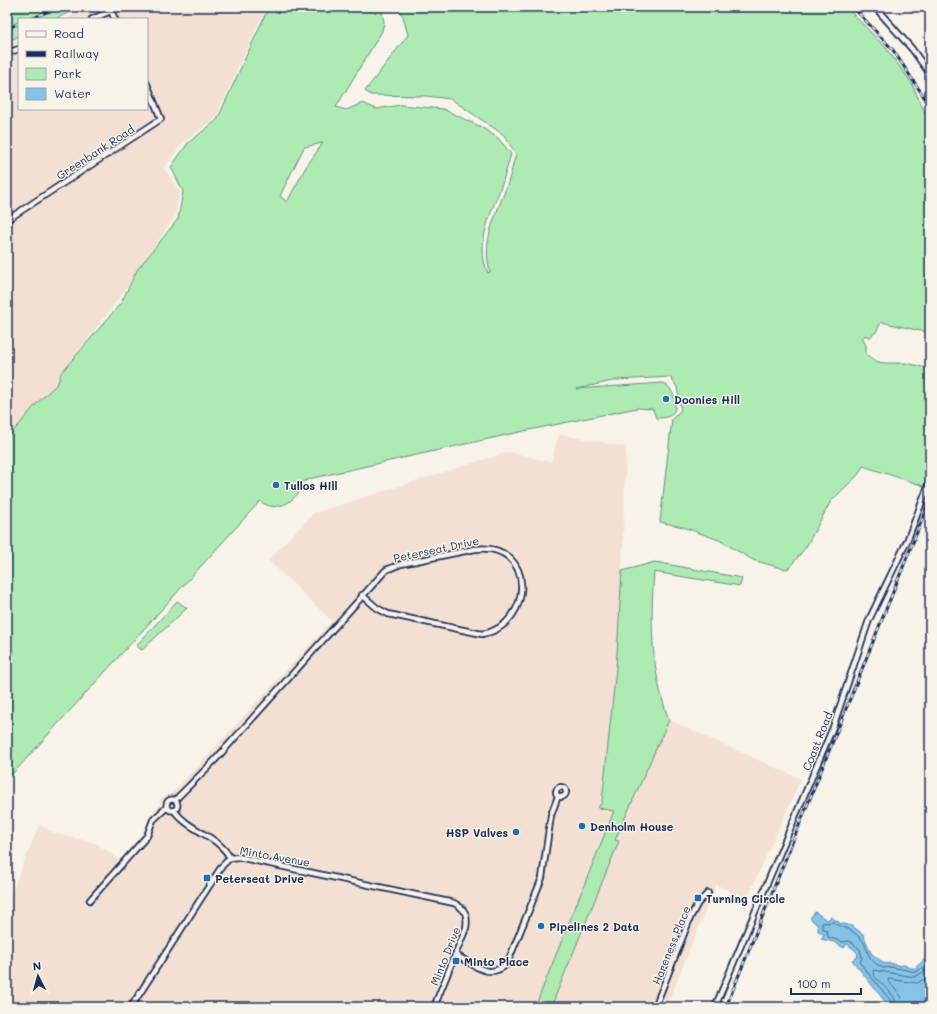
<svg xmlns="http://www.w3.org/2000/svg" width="937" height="1014" font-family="Mali,sans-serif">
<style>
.built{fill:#f3e0d2}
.green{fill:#aeebb2;stroke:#648d88;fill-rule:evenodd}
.water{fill:#85c3e5;stroke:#5b88af}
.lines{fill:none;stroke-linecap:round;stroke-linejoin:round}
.shore{stroke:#456a94;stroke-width:1}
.minor-casing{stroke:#1b2f5e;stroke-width:8}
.minor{stroke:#f7f3e8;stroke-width:4.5}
.rail-casing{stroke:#1b2f5e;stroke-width:3}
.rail{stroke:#f7f3e8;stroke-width:1.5;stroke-dasharray:4.5;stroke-linecap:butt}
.poi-dot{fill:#1f6fb2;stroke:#f7f3e8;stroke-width:1.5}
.labels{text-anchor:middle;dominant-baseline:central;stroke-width:3;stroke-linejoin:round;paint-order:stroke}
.street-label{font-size:11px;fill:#1b2f5e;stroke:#f7f3e8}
.poi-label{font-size:11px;font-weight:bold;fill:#1b2f5e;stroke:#f7f3e8;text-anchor:start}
</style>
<rect width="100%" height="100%" fill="#f7f3e8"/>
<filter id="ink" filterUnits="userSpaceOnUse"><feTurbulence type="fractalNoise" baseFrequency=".025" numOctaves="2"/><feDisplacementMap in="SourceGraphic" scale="8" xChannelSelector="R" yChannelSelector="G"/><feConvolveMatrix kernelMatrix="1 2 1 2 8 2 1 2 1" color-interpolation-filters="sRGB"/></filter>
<g filter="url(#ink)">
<path class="built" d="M92 7H268L261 18 215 119 183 143 164 168 180 192 175 216 120 297 61 373 58 383 38 402 7 439V44L19 38V109H147V19H65Z
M559 434 626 447 622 571 616 668 602 802 599 808 614 811 615 840 669 720 801 779 747 898 716 885 666 1007H7V904L39 825 57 834 96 843 119 860 143 834 149 818 159 806 161 799 174 792 332 621 268 560 314 513 508 452 551 462Z"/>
<path class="green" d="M15 7H81L55 19H19V36L7 42V11Z
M270 7H381L384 22 382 31 336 107 346 110 363 103 376 109 401 105 443 109 481 127 498 138 511 154C508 163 506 172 503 181 493 210 474 242 488 273L490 272C481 239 497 214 508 183 511 174 513 163 516 154L504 135 451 99 426 96 371 95 365 91 408 35 403 16 397 7H846L886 48 911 82 930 124V333L881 322 876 332 869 338 866 335 862 338 866 345V354C878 365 884 363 899 363 908 362 920 367 930 369V466L924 486 863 466 858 475 831 501 806 547 789 568 784 569 753 560 719 540 683 527 660 522 672 419 681 410 677 387 670 377 617 380 576 389 663 383C673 387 682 409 669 416 665 418 659 418 656 418L653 409 637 408 524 431 313 478 297 484 299 492C290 505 273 512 260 501L7 780V439L38 402 58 383 61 373 121 303 137 270 178 219 183 191 171 167 188 143 217 120 265 15ZM323 143 306 167 287 202 280 196 304 147Z
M655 562 742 578 740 586 654 572C650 624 651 671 669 720L615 840 619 841 551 1007H535L614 811 598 808 602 802 616 668 622 571Z
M177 601 187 608 142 650 136 646Z"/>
<path class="water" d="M815 912 827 920 831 917 840 923 852 926 863 934 871 953 885 964 890 963 901 966 905 964 910 968H915L924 960 930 959V1007H887V1004L852 960 858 957 857 952 847 944 844 948 834 942 821 939 824 934 818 931V926L810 918Z"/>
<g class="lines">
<path class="shore" d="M891 1007V1001L860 963 862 957 860 949 849 941 843 942 828 937 827 931 822 928V923L833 922C841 927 852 929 859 937 871 948 863 958 883 968L891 967 916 972 930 963
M896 1007C898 991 874 984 873 970L915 977 930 968
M902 1007 901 996 888 981V979L917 983 930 976"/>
<defs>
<path id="minor" d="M875 7 912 49 930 74
M92 19 111 11 115 19
M7 53 19 49
M7 220 161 119 147 84
M556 792a5 5 0 1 1 10 0a5 5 0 1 1-10 0Z
M166.5 805a5.5 5.5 0 1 1 11 0a5.5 5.5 0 1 1-11 0Z
M175 800 215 760 386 570 401 564 475 549C536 541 535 625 482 634L388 614 377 608 362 595
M174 810C188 831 218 835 230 858
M90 900 139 845 147 836 153 820 167 807
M455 955C473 963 488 981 507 964L542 878 551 815 558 796
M131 1007 222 866 230 858 238 857 454 903C466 909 468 916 466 928L434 1007
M655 1007 691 916 698 903 708 893
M715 1007 833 727 869 620 907 541 930 481"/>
</defs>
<use href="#minor" class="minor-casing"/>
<use href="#minor" class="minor"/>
<defs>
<path id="rail" d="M853 7 893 50 930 106
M31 19 58 7
M7 29 19 23
M726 1007 930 500"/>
</defs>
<use href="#rail" class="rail-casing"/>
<use href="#rail" class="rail"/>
</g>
</g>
<g class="poi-dot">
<circle cx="666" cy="399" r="4"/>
<circle cx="276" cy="485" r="4"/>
<circle cx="582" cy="826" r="4"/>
<circle cx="516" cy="832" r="4"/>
<rect x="203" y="874" width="8" height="8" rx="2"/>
<rect x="694" y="894" width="8" height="8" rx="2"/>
<circle cx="541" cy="926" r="4"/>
<rect x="452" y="957" width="8" height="8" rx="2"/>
</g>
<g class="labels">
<g class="street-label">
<text transform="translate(95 152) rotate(-33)">Greenbank Road</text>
<text transform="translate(436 549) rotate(-12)">Peterseat Drive</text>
<text transform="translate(817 741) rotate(-68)">Coast Road</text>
<text transform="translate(275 856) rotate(10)">Minto Avenue</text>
<text transform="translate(671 945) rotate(-68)">Hareness Place</text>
<text transform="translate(445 956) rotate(-68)">Minto Drive</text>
</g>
<g class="poi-label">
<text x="674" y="399">Doonies Hill</text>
<text x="284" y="485">Tullos Hill</text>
<text x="590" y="826">Denholm House</text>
<text x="508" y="832" text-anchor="end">HSP Valves</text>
<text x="215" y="878">Peterseat Drive</text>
<text x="706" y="898">Turning Circle</text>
<text x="549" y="926">Pipelines 2 Data</text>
<text x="464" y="961">Minto Place</text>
</g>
</g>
<rect width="937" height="1014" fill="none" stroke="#f7f3e8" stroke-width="24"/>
<rect x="12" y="12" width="913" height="990" fill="none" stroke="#1b2f5e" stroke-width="1.5" filter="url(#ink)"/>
<rect x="18" y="18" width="130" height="92" fill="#f7f3e8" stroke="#9fa5b1"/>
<rect x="26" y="31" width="20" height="6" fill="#f7f3e8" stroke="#9fa5b1"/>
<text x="54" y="38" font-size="12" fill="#1b2f5e">Road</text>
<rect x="26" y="51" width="20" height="6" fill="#1b2f5e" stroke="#9fa5b1"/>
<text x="54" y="58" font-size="12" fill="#1b2f5e">Railway</text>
<rect x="26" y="68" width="20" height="12" fill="#aeebb2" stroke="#9fa5b1"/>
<text x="54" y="78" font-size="12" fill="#1b2f5e">Park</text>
<rect x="26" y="88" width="20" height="12" fill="#85c3e5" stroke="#9fa5b1"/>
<text x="54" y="98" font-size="12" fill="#1b2f5e">Water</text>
<g transform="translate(38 976) rotate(354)" stroke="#f7f3e8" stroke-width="3" paint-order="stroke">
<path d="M0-3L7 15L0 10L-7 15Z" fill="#1b2f5e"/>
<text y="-6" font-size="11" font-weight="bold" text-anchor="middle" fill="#1b2f5e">N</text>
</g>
<path d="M791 988v6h70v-6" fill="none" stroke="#1b2f5e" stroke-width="2"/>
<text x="797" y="988" font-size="12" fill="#1b2f5e" stroke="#f7f3e8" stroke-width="3" paint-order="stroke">100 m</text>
</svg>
